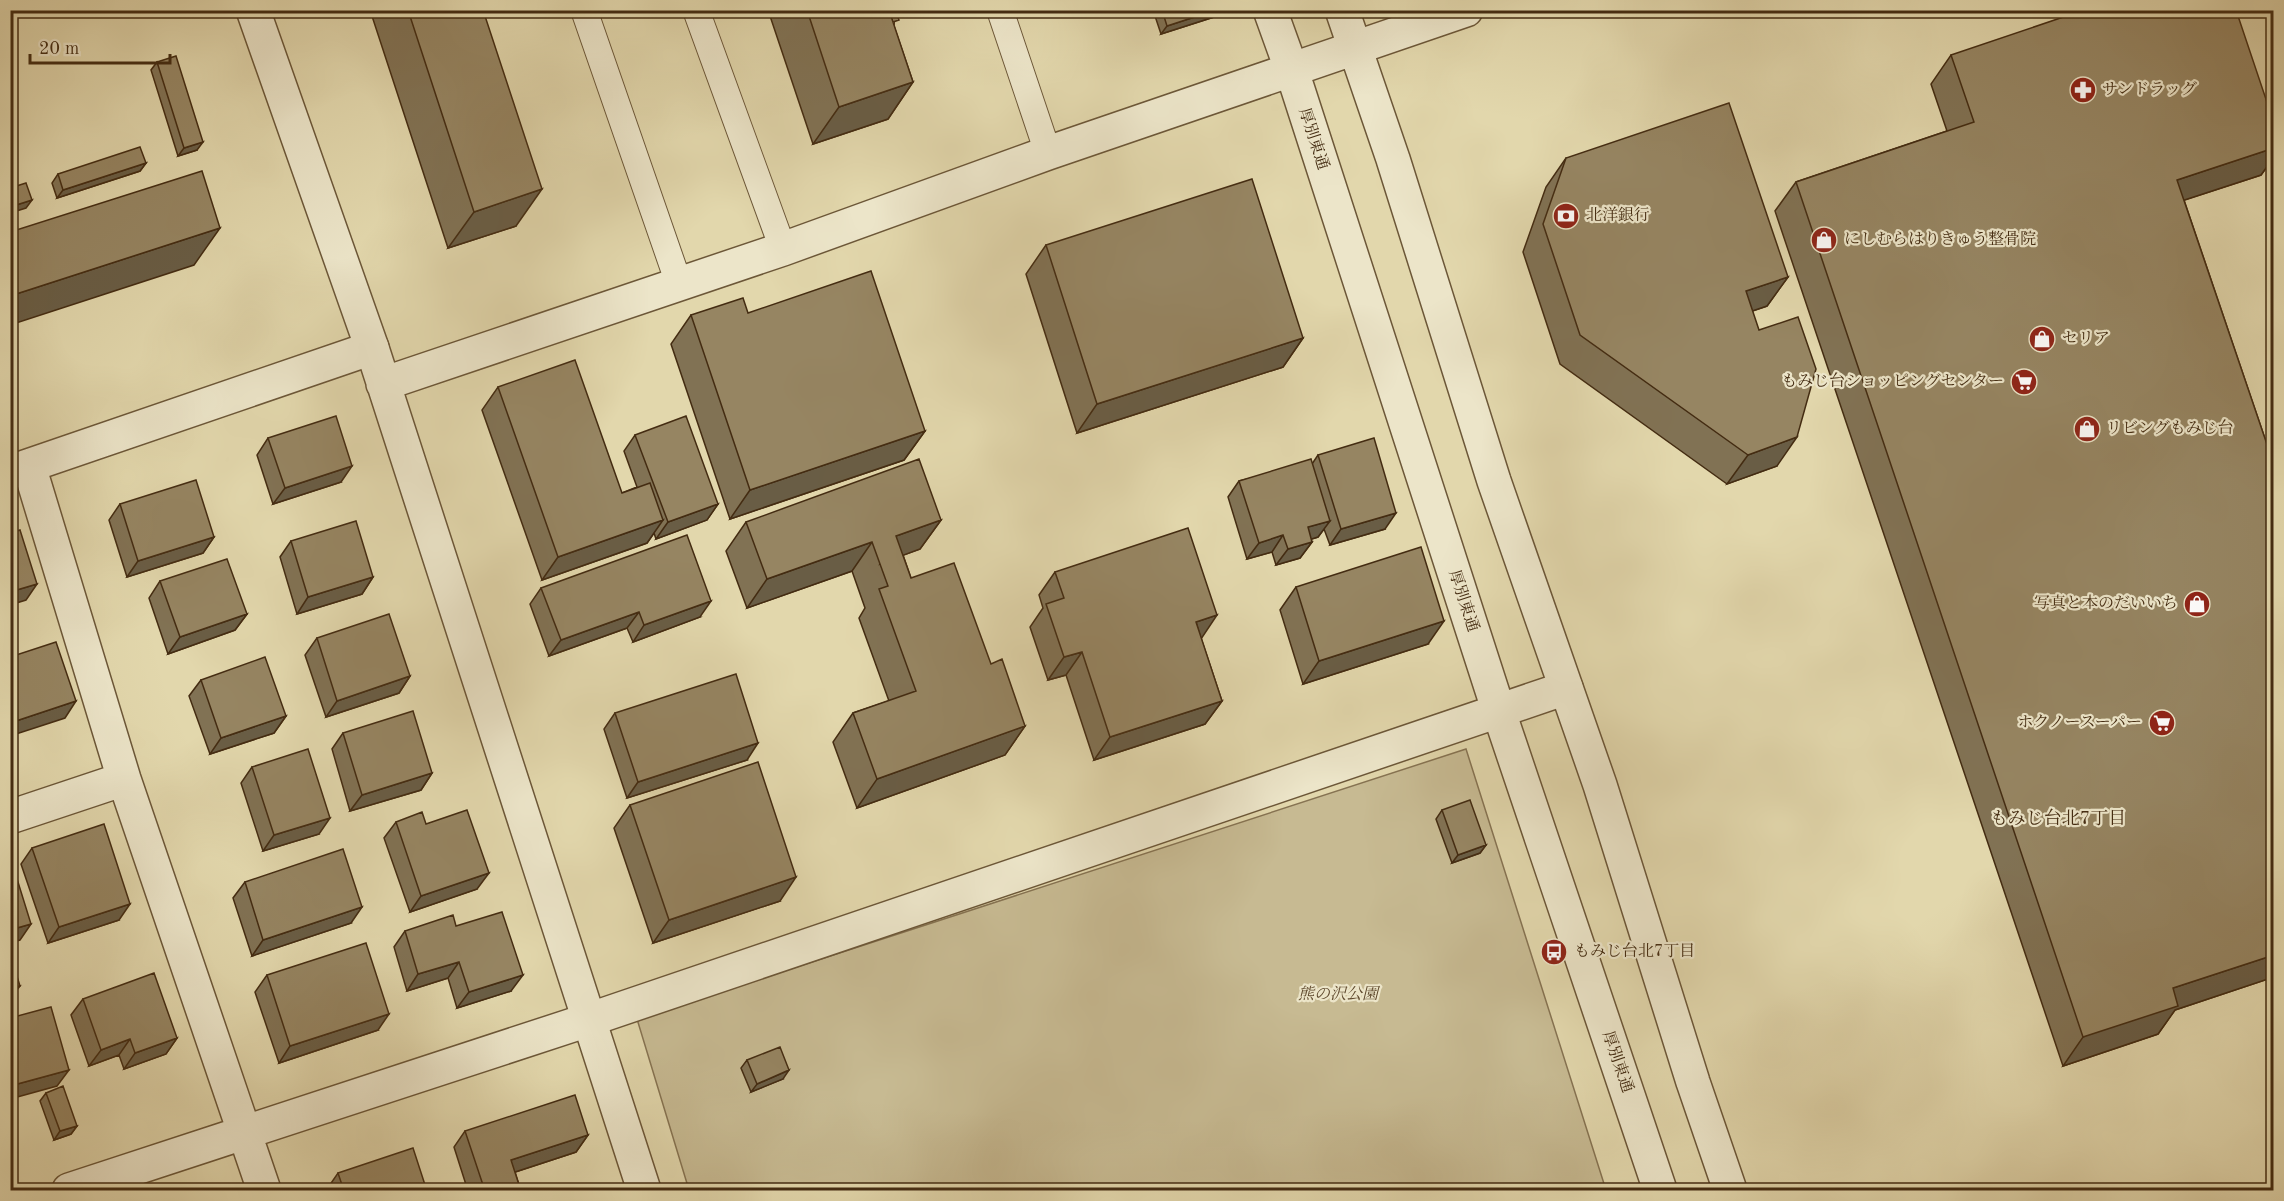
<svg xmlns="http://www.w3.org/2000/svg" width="2284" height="1201" font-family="'Old Standard TT','Noto Serif JP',serif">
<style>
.green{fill:#c7ba92;stroke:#867352;stroke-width:1.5}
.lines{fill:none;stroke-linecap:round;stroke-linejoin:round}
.service-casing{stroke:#6c5738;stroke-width:28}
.minor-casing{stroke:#6c5738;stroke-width:36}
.tertiary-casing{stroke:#6c5738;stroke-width:36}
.service{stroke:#ece5c9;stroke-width:26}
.minor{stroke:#ece5c9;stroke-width:33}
.tertiary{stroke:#ece5c9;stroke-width:33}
.wall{fill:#817254;stroke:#442c12;stroke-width:1.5}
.shaded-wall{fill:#695d45;stroke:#442c12;stroke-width:1.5}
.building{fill:#968562;stroke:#442c12;stroke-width:1.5}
.labels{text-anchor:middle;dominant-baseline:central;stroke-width:4.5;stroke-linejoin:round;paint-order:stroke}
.poi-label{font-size:16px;fill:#442c12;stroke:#ece5c9;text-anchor:start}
.street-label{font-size:16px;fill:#442c12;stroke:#ece5c9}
.park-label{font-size:16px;font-style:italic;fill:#5e482c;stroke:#ece5c9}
.neighbourhood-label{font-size:18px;fill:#442c12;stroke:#ece5c9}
</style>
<rect width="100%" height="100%" fill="#e2d7ac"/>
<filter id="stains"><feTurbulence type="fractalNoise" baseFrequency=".00333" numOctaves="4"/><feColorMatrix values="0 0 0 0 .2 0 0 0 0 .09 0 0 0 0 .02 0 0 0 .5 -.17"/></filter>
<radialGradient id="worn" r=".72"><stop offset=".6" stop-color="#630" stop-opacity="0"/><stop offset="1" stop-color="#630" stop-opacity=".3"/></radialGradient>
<path class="green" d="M1466 749 1606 1190H689L637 1019Z"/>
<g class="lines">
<defs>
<path id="service" d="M584 10 679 284
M696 10 783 249
M1000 10 1048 153"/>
<path id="minor" d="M29 466 124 779 264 1190
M10 472 372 348
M10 817 124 779
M69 1190 588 1020 1566 688"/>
<path id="tertiary" d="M253 10 372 348 644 1190
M1270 10 1292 71 1499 712 1660 1190
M1342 10 1393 159 1494 481 1600 785 1693 1082 1730 1190
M383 384 783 249 1048 153 1466 10"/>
</defs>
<use href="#service" class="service-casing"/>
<use href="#minor" class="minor-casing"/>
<use href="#tertiary" class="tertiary-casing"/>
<use href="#service" class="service"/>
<use href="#minor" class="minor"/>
<use href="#tertiary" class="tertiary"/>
</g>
<path class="wall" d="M370 10H483L516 226 448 248Z
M768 10H895L894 26 913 82 888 119 813 144Z
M1153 10H1222L1217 16 1161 34Z
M1951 55 2274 123V157L2261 175 2184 200 2274 465V977L2175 1010 2158 1034 2063 1066 1775 211 1796 182 1947 131 1931 84Z
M157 62 197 150 178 156 151 70Z
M1566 158 1788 277 1767 306 1752 311 1777 466 1727 484 1560 364 1523 252 1546 187Z
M146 163 140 171 57 198 52 183 58 174Z
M1046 245 1303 338 1283 367 1077 433 1026 274Z
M691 315 925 431 904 460 730 519 671 344Z
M498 387 622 493 637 487 624 451 635 435 718 504 707 520 656 539 654 533 647 543 542 580 482 410Z
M268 438 341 482 273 504 257 455Z
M1318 455 1385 529 1330 545 1324 529 1318 537 1311 539 1312 542 1300 558 1276 565 1272 552 1247 559 1228 497 1239 481 1312 464Z
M120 504 214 537 203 553 127 577 109 520Z
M941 520 920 549 903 555 911 578 991 664 1025 726 1005 755 857 808 833 742 853 713 889 701 859 618 865 608 852 571 747 608 726 551 746 522Z
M291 541 373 577 362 594 297 614 280 557Z
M1055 572 1201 638 1222 701 1205 724 1094 760 1066 675 1048 680 1030 627 1043 608 1039 595Z
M160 581 247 614 235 630 168 654 149 598Z
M1296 587 1428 644 1303 684 1280 610Z
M541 588 700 617 633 642 627 628 549 656 530 604Z
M317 638 410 676 399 693 326 717 305 655Z
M201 680 286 716 274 733 210 754 189 696Z
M615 713 747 760 627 798 604 729Z
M343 733 432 773 421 790 350 811 332 749Z
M252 767 319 834 263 851 241 783Z
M630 805 780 901 653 943 614 828Z
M1442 810 1486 845 1480 853 1452 863 1436 819Z
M396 822 426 824 477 889 410 912 384 838Z
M32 848 119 920 48 943 21 864Z
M245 882 351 923 252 956 233 898Z
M456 926 511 991 457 1008 448 978 407 991 394 947 405 931Z
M267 975 378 1030 279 1063 255 992Z
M83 999 177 1038 166 1054 124 1069 119 1055 89 1066 71 1015Z
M747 1060 783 1079 751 1092 741 1068Z
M46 1093 77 1126 71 1134 54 1140 40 1101Z
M465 1131 588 1135 576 1152 515 1172 521 1191H468L454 1147Z
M338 1173 427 1191H327V1189Z"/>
<path class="shaded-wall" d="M1216 10H1222L1217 16 1161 34 1167 26Z
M913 82 888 119 813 144 839 107Z
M203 142 197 150 178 156 184 148Z
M2274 148V157L2261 175 2157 209 2177 180Z
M146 163 140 171 57 198 63 190Z
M542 189 516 226 448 248 474 212Z
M32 200 26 208 10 213V207Z
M220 228 194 265 10 325V296Z
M1788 277 1767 306 1726 320 1746 291Z
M1303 338 1283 367 1077 433 1097 404Z
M925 431 904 460 730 519 750 490Z
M1797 437 1777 466 1727 484 1748 455Z
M352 466 341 482 273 504 285 488Z
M718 504 707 520 656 539 668 522Z
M1396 513 1385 529 1330 545 1341 529Z
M663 520 647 543 542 580 558 557Z
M941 520 920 549 880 564 896 536Z
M1330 521 1318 537 1296 544 1308 527Z
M1283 535 1272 552 1247 559 1259 543Z
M214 537 203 553 127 577 138 561Z
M872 542 852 571 747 608 767 579Z
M1312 542 1300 558 1276 565 1288 549Z
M373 577 362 594 297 614 308 597Z
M37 584 26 600 10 605V592Z
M711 601 700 617 633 642 644 625Z
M639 612 627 628 549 656 561 640Z
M247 614 235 630 168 654 180 637Z
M1217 615 1201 639 1196 622Z
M1444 621 1428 644 1303 684 1319 661Z
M1082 652 1066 675 1048 680 1064 657Z
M410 676 399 693 326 717 337 701Z
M76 701 65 718 10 736V723Z
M1222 701 1205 724 1094 760 1110 737Z
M286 716 274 733 210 754 221 738Z
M1025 726 1005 755 857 808 877 779Z
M758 743 747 760 627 798 638 782Z
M432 773 421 790 350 811 362 795Z
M330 818 319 834 263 851 274 835Z
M1486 845 1480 853 1452 863 1458 855Z
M489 873 477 889 410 912 421 896Z
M796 877 780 901 653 943 669 920Z
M130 904 119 920 48 943 59 927Z
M362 907 351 923 252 956 263 940Z
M31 924 20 940 10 943V930Z
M2274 955V977L2175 1010 2158 1034 2063 1066 2083 1037 2173 988Z
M459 962 448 978 407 991 418 974Z
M523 975 511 991 457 1008 469 992Z
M20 986 10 999V988Z
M389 1014 378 1030 279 1063 290 1046Z
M177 1038 166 1054 124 1069 135 1053Z
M130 1039 119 1055 89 1066 101 1050Z
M69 1070 57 1086 10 1099V1086Z
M789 1070 783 1079 751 1092 757 1084Z
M77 1126 71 1134 54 1140 60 1131Z
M588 1135 576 1152 500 1177 511 1160Z"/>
<path class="building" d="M408 10H483L542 189 474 212Z
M807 10H889L913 82 839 107Z
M889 10H895L899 20 893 22Z
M1162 10H1216L1167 26Z
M2084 10H2236L2274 123V148L2177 180 2274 465V955L2173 988 2178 1006 2083 1037 1796 182 1974 122 1951 55Z
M176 56 203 142 184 148 157 62Z
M1729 103 1788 277 1746 291 1759 330 1798 317 1816 369 1797 437 1748 455 1580 335 1543 224 1566 158Z
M140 147 146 163 63 190 58 174Z
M202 171 220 228 10 296V232Z
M1252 179 1303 338 1097 404 1046 245Z
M26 183 32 200 10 207V188Z
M871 271 925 431 750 490 691 315 743 298 748 313Z
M575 360 622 493 650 483 663 520 558 557 498 387Z
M336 416 352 466 285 488 268 438Z
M686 416 718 504 668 522 635 435Z
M1374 438 1396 513 1341 529 1318 455Z
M919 459 941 520 896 536 911 578 954 563 991 664 1002 659 1025 726 877 779 853 713 916 691 879 589 888 586 872 542 767 579 746 522Z
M1311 459 1330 521 1308 527 1312 542 1288 549 1283 535 1259 543 1239 481Z
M196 480 214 537 138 561 120 504Z
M356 521 373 577 308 597 291 541Z
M1188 528 1217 615 1196 622 1222 701 1110 737 1082 652 1064 657 1046 604 1064 598 1055 572Z
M20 530 37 584 10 592V533Z
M687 535 711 601 644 625 639 612 561 640 541 588Z
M1421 547 1444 621 1319 661 1296 587Z
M227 559 247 614 180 637 160 581Z
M389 614 410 676 337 701 317 638Z
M56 642 76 701 10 723V657Z
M265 657 286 716 221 738 201 680Z
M736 674 758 743 638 782 615 713Z
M413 711 432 773 362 795 343 733Z
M308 749 330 818 274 835 252 767Z
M758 762 796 877 669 920 630 805Z
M1470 800 1486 845 1458 855 1442 810Z
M467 810 489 873 421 896 396 822 422 812 426 824Z
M104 824 130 904 59 927 32 848Z
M343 849 362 907 263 940 245 882Z
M13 866 31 924 10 930V867Z
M502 912 523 975 469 992 459 962 418 974 405 931 453 915 456 926Z
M366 943 389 1014 290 1046 267 975Z
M10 954 20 986 10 988Z
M154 973 177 1038 135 1053 130 1039 101 1050 83 999Z
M51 1007 69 1070 10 1086V1018Z
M780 1047 789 1070 757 1084 747 1060Z
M63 1086 77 1126 60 1131 46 1093Z
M575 1095 588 1135 511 1160 521 1191H485L465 1131Z
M413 1148 427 1191H344L338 1173Z"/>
<defs>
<symbol id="pharmacy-disc" viewBox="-11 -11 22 22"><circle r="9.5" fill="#8f2418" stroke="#ece5c9"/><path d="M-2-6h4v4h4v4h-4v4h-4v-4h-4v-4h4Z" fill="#fff"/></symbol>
<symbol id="bank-disc" viewBox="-11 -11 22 22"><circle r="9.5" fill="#8f2418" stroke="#ece5c9"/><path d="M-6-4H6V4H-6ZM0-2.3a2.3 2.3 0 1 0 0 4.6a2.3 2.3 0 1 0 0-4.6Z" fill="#fff"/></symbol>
<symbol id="shop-disc" viewBox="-11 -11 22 22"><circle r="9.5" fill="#8f2418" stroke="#ece5c9"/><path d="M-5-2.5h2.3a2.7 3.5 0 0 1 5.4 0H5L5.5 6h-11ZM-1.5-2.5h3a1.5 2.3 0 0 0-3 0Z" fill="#fff"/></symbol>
<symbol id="supermarket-disc" viewBox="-11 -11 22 22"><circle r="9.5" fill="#8f2418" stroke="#ece5c9"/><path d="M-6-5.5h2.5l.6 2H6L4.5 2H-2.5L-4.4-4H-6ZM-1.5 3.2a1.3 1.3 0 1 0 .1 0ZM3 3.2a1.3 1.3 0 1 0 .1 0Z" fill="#fff"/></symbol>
<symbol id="bus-disc" viewBox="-11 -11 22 22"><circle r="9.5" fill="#8f2418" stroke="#ece5c9"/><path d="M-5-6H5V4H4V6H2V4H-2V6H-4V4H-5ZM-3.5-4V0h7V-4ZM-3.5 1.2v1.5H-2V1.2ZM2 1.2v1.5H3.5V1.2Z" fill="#fff"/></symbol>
</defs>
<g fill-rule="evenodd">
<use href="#pharmacy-disc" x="2068" y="75" width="30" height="30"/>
<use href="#bank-disc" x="1551" y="201" width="30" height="30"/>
<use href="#shop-disc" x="1809" y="225" width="30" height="30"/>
<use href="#shop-disc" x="2027" y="324" width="30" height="30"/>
<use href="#supermarket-disc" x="2009" y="367" width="30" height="30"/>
<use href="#shop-disc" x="2072" y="414" width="30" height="30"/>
<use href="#shop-disc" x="2182" y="589" width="30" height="30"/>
<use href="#supermarket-disc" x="2147" y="708" width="30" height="30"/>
<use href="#bus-disc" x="1539" y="937" width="30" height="30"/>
</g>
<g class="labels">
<g class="poi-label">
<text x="2102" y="90">サンドラッグ</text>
<text x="1586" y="216">北洋銀行</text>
<text x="1844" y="240">にしむらはりきゅう整骨院</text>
<text x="2062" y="339">セリア</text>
<text x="2004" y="382" text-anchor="end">もみじ台ショッピングセンター</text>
<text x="2106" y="429">リビングもみじ台</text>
<text x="2178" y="604" text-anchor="end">写真と本のだいいち</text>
<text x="2142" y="723" text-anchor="end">ホクノースーパー</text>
<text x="1574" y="952">もみじ台北7丁目</text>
</g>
<g class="street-label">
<text transform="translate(1313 139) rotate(72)">厚別東通</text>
<text transform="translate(1463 601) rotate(72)">厚別東通</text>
<text transform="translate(1617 1062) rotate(71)">厚別東通</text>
</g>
<g class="park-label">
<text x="1338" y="995">熊の沢公園</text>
</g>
<g class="neighbourhood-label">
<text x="2058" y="819">もみじ台北7丁目</text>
</g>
</g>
<rect width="2284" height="1201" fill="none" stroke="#e2d7ac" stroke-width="36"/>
<rect x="12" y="12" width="2260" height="1177" fill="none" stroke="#442c12" stroke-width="3"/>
<rect x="18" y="18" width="2248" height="1165" fill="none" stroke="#442c12" stroke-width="1.5"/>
<path d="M30 54v9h140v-9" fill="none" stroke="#442c12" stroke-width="3"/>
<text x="39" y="54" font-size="18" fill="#442c12" stroke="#ece5c9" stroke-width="4.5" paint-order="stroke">20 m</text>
<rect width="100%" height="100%" filter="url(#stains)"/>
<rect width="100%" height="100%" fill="url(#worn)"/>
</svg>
